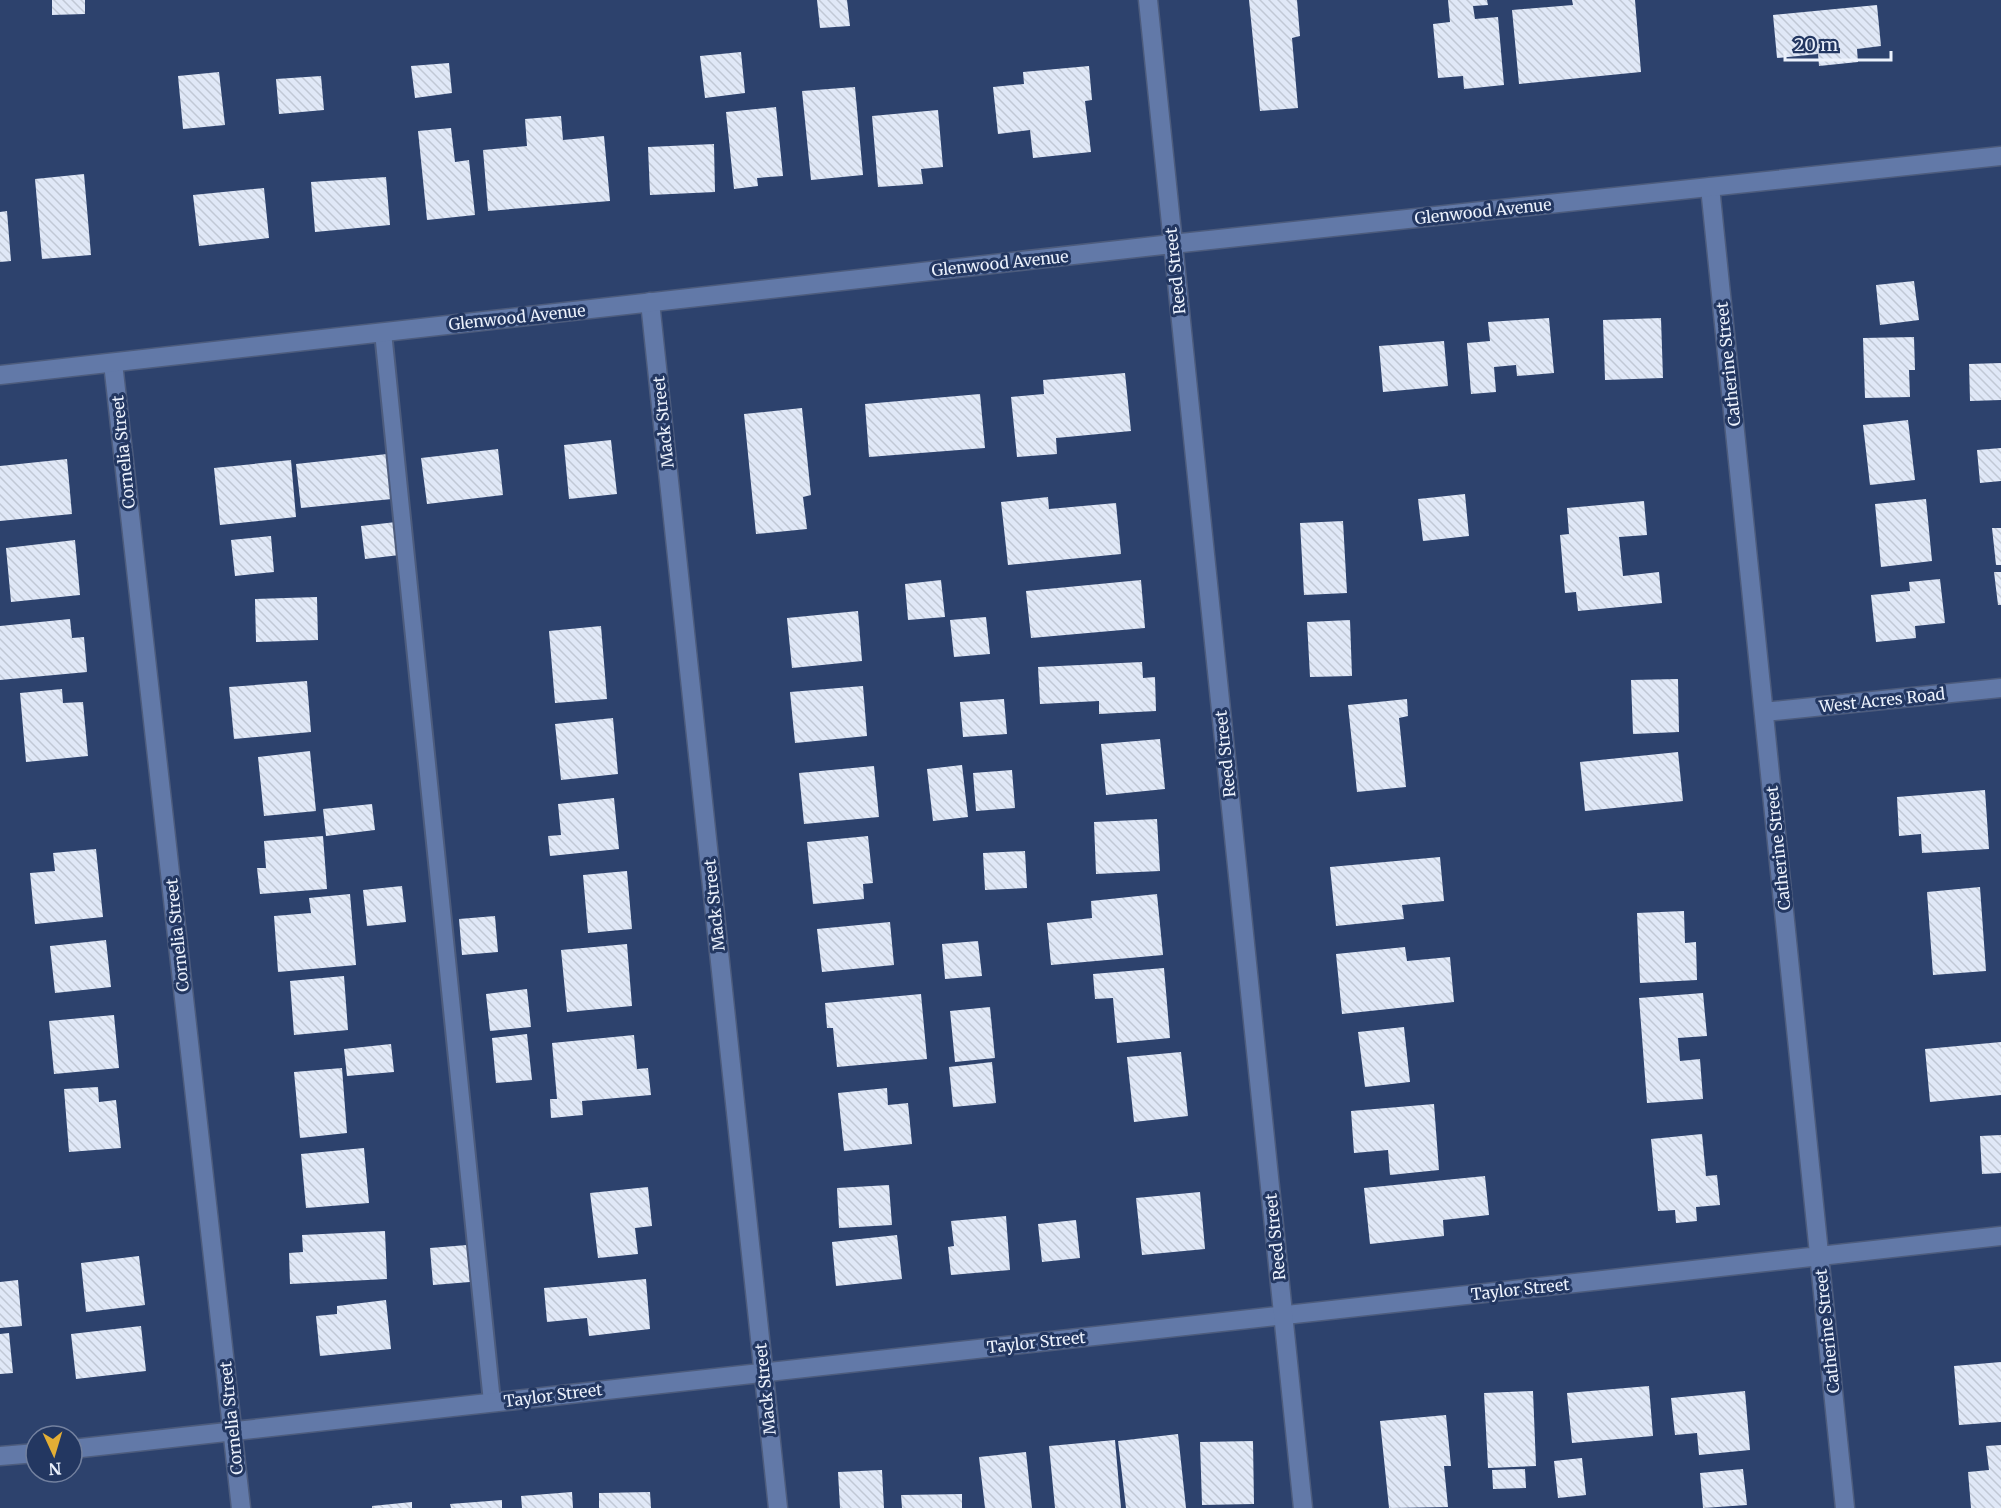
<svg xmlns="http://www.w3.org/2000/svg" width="2001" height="1508" font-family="Merriweather,serif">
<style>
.building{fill:url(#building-back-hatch)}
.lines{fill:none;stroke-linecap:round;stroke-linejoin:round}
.lane-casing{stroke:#4d5c7d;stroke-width:20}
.street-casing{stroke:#4d5c7d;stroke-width:21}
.secondary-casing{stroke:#4d5c7d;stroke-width:21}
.lane{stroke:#6279a8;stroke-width:16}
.street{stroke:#6279a8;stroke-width:18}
.secondary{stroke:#6279a8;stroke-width:18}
.labels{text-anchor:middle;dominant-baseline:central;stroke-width:6;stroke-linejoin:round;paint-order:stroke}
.street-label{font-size:16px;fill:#ebf1fc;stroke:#233761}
</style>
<defs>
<pattern id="building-back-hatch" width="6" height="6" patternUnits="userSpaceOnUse" patternTransform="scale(1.5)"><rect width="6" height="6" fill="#e0e8f7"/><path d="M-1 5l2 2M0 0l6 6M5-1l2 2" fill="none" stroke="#c1c8d5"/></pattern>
</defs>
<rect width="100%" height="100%" fill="#2d426d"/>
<path class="building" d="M52 0H85V14L52 15Z
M817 0H847L850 26 820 28Z
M1249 0H1297L1300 36 1292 38 1298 108 1260 111Z
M1448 0H1487L1488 5 1473 6 1475 19 1498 17 1504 85 1464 89 1463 76 1438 78 1433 24 1450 22Z
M1572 0H1635L1641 72 1519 84 1512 10 1573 5Z
M1877 5 1881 46 1857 49 1858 62 1819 66 1818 54 1777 58 1773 15Z
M741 52 745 93 705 98 700 56Z
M449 63 452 93 415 98 411 66Z
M1089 66 1092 100 1085 101 1091 152 1033 158 1030 130 998 134 993 87 1024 84 1023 72Z
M219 72 225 125 183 129 178 76Z
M321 76 324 110 279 114 276 79Z
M855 87 863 175 811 180 802 91Z
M776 107 783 176 757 178 758 186 734 189 726 112Z
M938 110 943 167 921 169 923 184 878 187 872 116Z
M561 116 563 140 604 136 610 201 488 211 483 150 527 146 525 119Z
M451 128 455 162 469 160 475 215 427 220 418 131Z
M714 144 715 192 650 195 648 147Z
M84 174 91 255 42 259 35 179Z
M386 177 390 225 315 232 311 182Z
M264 188 269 238 199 246 193 195Z
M7 211 11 261 0 262V212Z
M1914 281 1919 320 1880 325 1876 285Z
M1549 318 1554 373 1517 376 1516 365 1494 367 1496 392 1471 394 1467 343 1490 341 1488 322Z
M1661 318 1663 378 1605 380 1603 320Z
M1914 337 1915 370H1909L1910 397 1865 398 1863 338Z
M1444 341 1448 386 1383 392 1379 346Z
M2001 363V400L1970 401 1969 364Z
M1125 373 1131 431 1056 438 1057 454 1017 457 1011 397 1044 394 1043 380Z
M980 394 985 448 869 457 865 404Z
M802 408 811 495 803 497 807 529 756 534 744 414Z
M1908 420 1915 480 1870 485 1863 425Z
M611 440 617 494 569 499 564 445Z
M2001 448V481L1980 483 1977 450Z
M498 449 503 495 427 504 421 458Z
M387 454 392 499 301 508 296 464Z
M67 459 72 514 0 521V466Z
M291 460 296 517 220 525 214 468Z
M1465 494 1469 536 1423 541 1418 499Z
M1048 497 1049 509 1116 503 1121 554 1008 565 1001 502Z
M1926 499 1932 561 1881 567 1875 504Z
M1644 501 1647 535 1619 537 1623 576 1659 572 1662 603 1578 611 1576 592 1565 593 1560 535 1569 534 1567 508Z
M1343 521 1347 593 1304 595 1300 523Z
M396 522 400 555 365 559 361 526Z
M1992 528H2001V565H1996Z
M271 536 274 572 235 576 231 540Z
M75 540 80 595 11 602 6 548Z
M1994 572H2001V605H1998Z
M1940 579 1945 623 1915 626 1916 638 1876 642 1871 595 1910 591 1909 582Z
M941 580 945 617 908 620 905 584Z
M1141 580 1145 628 1031 638 1026 591Z
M317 597 318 640 256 642 255 599Z
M858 611 862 661 792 668 787 618Z
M986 617 990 654 954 657 950 620Z
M70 619 72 638 84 637 87 672 0 680V626Z
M1350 620 1352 676 1310 677 1307 622Z
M601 626 607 699 555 703 549 631Z
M1142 662 1143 678 1155 677 1156 711 1099 714V701L1040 704 1038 667Z
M1678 679 1679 732 1633 734 1631 680Z
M307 681 311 732 234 739 229 687Z
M863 686 867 736 795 743 790 692Z
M62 689 63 703 83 702 88 756 26 762 20 693Z
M1004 699 1007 734 963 737 960 702Z
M1407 699 1408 716 1399 718 1406 787 1357 792 1348 705Z
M613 718 618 774 561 780 555 724Z
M1160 739 1165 789 1106 795 1101 744Z
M310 751 316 811 264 816 258 757Z
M1678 752 1683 801 1585 811 1580 762Z
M962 765 968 817 933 821 927 769Z
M874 766 879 817 804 824 799 773Z
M1012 770 1015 808 976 811 973 773Z
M1985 790 1989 849 1922 853 1921 834 1899 836 1897 797Z
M614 798 619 849 550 856 548 836 561 835 558 804Z
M372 804 375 830 326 836 323 809Z
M1157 819 1160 871 1096 874 1094 822Z
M323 836 327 889 260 894 257 868H266L264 841Z
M868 836 873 883 863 884 864 899 813 904 807 842Z
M96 849 103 917 35 924 30 873 55 871 53 853Z
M1025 851 1027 888 985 890 983 853Z
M1440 857 1444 901 1402 905 1404 919 1336 926 1330 867Z
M627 871 632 929 588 933 583 875Z
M402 886 406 922 367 926 363 890Z
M1980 887 1986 971 1933 975 1927 892Z
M350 894 356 965 278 972 274 916 311 913 309 898Z
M1157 894 1163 955 1051 965 1047 923 1092 918 1091 901Z
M1684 911 1685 943 1696 942 1697 980 1640 983 1637 913Z
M495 916 498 952 462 955 459 919Z
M890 922 894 965 822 972 817 929Z
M106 940 111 987 55 993 50 946Z
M978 941 982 976 945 979 942 944Z
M627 944 632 1006 567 1012 561 950Z
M1405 947 1407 961 1450 957 1454 1002 1342 1014 1336 954Z
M1164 968 1170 1038 1117 1043 1113 998 1095 999 1093 974Z
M344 976 348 1030 294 1035 290 981Z
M527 989 531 1027 490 1031 486 994Z
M1703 993 1707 1036 1678 1038 1680 1061 1700 1059 1703 1099 1647 1103 1639 998Z
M921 994 927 1059 837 1067 833 1028H827L825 1003Z
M990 1007 995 1058 955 1062 950 1011Z
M114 1015 119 1068 54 1074 49 1021Z
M1404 1027 1410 1082 1365 1087 1358 1032Z
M527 1034 532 1080 496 1083 492 1038Z
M634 1035 637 1069 648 1068 651 1095 582 1101 583 1115 551 1118 550 1099H557L552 1043Z
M2001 1042V1095L1930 1102 1925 1049Z
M391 1044 394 1072 347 1076 344 1049Z
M1181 1052 1188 1116 1134 1122 1127 1057Z
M992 1062 996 1103 953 1107 949 1067Z
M342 1068 347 1133 300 1138 294 1072Z
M98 1087 99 1102 116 1100 121 1148 69 1152 64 1089Z
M887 1088 888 1105 908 1103 912 1144 844 1151 838 1093Z
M1434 1104 1439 1170 1390 1175 1388 1150 1354 1153 1351 1111Z
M1702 1134 1706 1176 1717 1175 1720 1205 1696 1207 1697 1221 1676 1223 1675 1210 1658 1211 1651 1139Z
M2001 1135V1173L1982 1174 1980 1136Z
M364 1148 369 1203 306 1208 301 1154Z
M1485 1176 1489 1215 1443 1220 1444 1236 1370 1244 1364 1188Z
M889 1185 892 1225 839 1228 837 1188Z
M648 1187 652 1226 635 1228 638 1254 598 1258 590 1193Z
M1200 1192 1205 1249 1142 1255 1136 1198Z
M1006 1216 1010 1270 951 1275 948 1247 954 1246 951 1221Z
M1076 1220 1080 1258 1042 1262 1038 1224Z
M385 1231 387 1279 290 1284 289 1253 303 1252 302 1235Z
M897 1235 902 1279 836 1286 832 1242Z
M467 1245 470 1282 433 1285 430 1248Z
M139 1256 145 1305 86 1312 81 1263Z
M646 1279 650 1329 589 1336 587 1318 547 1322 544 1288Z
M18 1280 22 1326 0 1328V1282Z
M386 1300 391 1349 320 1356 316 1316 337 1314V1306Z
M141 1326 146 1371 76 1379 71 1334Z
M9 1333 13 1373 0 1374V1334Z
M2001 1362V1422L1959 1425 1954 1366Z
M1649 1386 1653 1436 1572 1443 1567 1393Z
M1533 1391 1536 1466 1488 1468 1484 1393Z
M1745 1391 1750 1450 1699 1455 1697 1433 1675 1435 1671 1398Z
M1446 1415 1451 1466H1444L1448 1507 1389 1508 1380 1421Z
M1178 1434 1186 1508H1126L1118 1441Z
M1115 1440 1121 1508H1055L1049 1446Z
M1253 1441 1254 1504 1202 1505 1200 1442Z
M2001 1445V1508H1971L1968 1472 1989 1470 1986 1446Z
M1026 1452 1032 1508H985L979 1457Z
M1582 1458 1586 1495 1558 1498 1554 1461Z
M1525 1469 1526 1488 1493 1489 1492 1470Z
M1743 1469 1747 1505 1703 1508 1700 1473Z
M882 1470 884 1508H840L838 1472Z
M572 1492 573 1508H522L521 1496Z
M650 1492 651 1508H599V1493Z
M962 1494V1508H902L901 1495Z
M502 1500V1508H451L450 1504Z
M412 1502V1508H372V1506Z"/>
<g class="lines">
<defs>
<path id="lane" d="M383 332 492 1402"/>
<path id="street" d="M1710 187 1845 1508
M650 302 778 1508
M113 363 241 1508
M1764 712 2001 688
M72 1449 2001 1236
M0 1456 36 1453"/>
<path id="secondary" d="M1148 0 1303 1508
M0 375 1172 244 2001 156"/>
</defs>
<use href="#lane" class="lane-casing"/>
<use href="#street" class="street-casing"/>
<use href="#secondary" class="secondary-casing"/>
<use href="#lane" class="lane"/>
<use href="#street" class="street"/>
<use href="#secondary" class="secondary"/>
</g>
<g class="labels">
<g class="street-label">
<text transform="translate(1483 211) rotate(-6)">Glenwood Avenue</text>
<text transform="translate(1000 263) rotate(-6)">Glenwood Avenue</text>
<text transform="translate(1175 271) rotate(-96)">Reed Street</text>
<text transform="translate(517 317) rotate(-6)">Glenwood Avenue</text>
<text transform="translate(1728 364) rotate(-96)">Catherine Street</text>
<text transform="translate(663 422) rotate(-96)">Mack Street</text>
<text transform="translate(123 452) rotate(-96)">Cornelia Street</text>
<text transform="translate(1882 700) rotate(-6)">West Acres Road</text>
<text transform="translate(1225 754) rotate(-96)">Reed Street</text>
<text transform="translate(1778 848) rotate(-96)">Catherine Street</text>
<text transform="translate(714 905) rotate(-96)">Mack Street</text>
<text transform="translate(177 935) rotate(-96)">Cornelia Street</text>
<text transform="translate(1275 1237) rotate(-96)">Reed Street</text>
<text transform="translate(1520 1289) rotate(-6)">Taylor Street</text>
<text transform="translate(1827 1331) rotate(-96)">Catherine Street</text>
<text transform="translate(1036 1342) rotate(-6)">Taylor Street</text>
<text transform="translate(765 1389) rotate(-96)">Mack Street</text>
<text transform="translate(553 1395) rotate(-7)">Taylor Street</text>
<text transform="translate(231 1418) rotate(-96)">Cornelia Street</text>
</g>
</g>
<g transform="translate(54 1454) rotate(176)"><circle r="28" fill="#233761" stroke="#73819f" stroke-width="1.5"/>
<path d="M0-4.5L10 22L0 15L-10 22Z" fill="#e3ae35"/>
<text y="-9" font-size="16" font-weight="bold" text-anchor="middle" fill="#ebf1fc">N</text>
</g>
<path d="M1785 51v9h106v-9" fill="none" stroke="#ebf1fc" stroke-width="3"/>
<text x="1794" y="51" font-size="18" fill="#ebf1fc" stroke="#233761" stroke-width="4.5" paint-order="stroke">20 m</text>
</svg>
